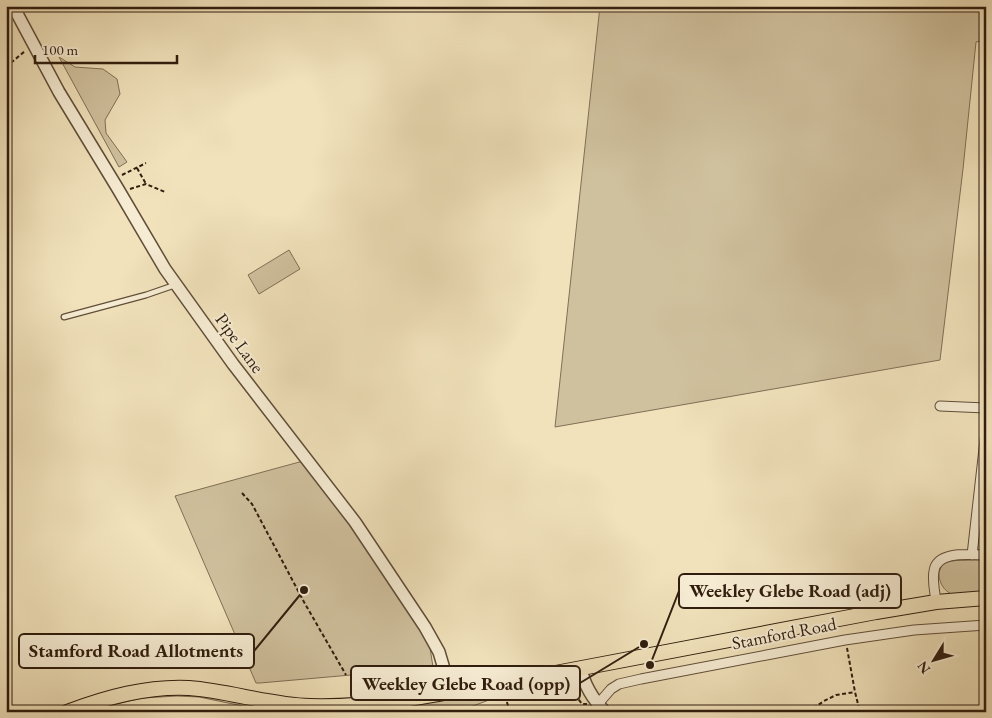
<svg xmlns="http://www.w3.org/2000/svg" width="992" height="718" font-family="'EB Garamond',serif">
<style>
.green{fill:#d0c19e;stroke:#806f56}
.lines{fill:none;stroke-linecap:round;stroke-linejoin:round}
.service-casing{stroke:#604e39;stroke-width:7}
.minor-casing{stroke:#604e39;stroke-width:11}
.tertiary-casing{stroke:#604e39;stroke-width:14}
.primary-casing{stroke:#301d0e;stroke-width:16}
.path{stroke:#301d0e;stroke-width:2;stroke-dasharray:4 2.5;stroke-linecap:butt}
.service{stroke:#f6ecd3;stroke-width:4.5}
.minor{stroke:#f6ecd3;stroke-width:9}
.tertiary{stroke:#f6ecd3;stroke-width:11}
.primary{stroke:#f1e2bb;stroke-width:14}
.labels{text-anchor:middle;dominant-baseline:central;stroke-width:4;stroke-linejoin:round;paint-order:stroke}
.street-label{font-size:18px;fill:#301d0e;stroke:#f6ecd3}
.leader{fill:none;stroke:#301d0e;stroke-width:2}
.callout-dot{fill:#301d0e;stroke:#f6ecd3;stroke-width:2}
.callout{fill:#f6ecd3;stroke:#301d0e;stroke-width:2}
.callout-label{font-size:19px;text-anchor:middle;font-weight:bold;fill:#301d0e}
</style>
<rect width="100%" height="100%" fill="#f1e2bb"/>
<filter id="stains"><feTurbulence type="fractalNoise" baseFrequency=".004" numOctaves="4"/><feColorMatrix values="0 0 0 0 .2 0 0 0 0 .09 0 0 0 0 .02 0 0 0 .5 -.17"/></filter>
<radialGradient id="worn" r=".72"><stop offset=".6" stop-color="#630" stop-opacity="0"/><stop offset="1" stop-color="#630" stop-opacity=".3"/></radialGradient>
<path class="green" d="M600 6H986V40L976 42 963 169 940 360 555 427Z
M59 57 75 67 103 69 117 79 120 94 105 120 106 133 127 162 119 167Z
M289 250 300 269 259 294 248 275Z
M303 461 369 551 423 633 430 648 433 667 430 680 419 688 361 697 351 675 260 683H256L175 496Z
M971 560H986V592C976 593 964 596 955 595 942 593 933 573 944 564 951 559 963 561 971 560Z
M527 684 528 688 505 694 457 712H364V709Z
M177 693 357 710V712H272L199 697 177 696 142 698 108 706 95 712H83L125 698Z"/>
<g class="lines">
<defs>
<path id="service" d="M64 317 146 295 175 285
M977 511H986"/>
<path id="minor" d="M940 406 986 408
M972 555 986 431
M936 602C935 592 932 581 934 571 937 550 971 555 986 555
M598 704 611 689 619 684 641 679 845 640 914 630 986 625"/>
<path id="tertiary" d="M13 6 59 92 118 189 165 269 233 364 355 522 425 627 439 652 451 692
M581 668C584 686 593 699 605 712"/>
<path id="primary" d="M67 712C107 697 147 686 189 688 230 691 269 705 310 706 379 708 449 692 517 679 529 684 534 682 545 675L876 612 936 602 986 598"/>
</defs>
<use href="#service" class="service-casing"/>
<use href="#minor" class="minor-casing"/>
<use href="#tertiary" class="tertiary-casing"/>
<use href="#primary" class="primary-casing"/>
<path class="path" d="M6 67 25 51
M137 168 146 184
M122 175 146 163
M130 189 146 184 165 192
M242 493 252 504 304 602 346 675
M847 648 855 692 860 712
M571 682 576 696 582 704H587
M510 712 505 696 519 692
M808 712 824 701 836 695 855 692"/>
<use href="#service" class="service"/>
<use href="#minor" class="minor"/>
<use href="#tertiary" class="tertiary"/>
<use href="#primary" class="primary"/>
</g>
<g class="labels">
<g class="street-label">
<text transform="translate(240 343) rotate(54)">Pipe Lane</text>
<text transform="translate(784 633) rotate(-11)">Stamford Road</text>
</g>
</g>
<path class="leader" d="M650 665L679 591M304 590L254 651M644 644L580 683"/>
<g class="callout-dot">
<circle cx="650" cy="665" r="5"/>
<circle cx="304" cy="590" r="5"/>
<circle cx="644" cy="644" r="5"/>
</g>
<g class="callout">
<rect x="679" y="574" width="222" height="34" rx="5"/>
<rect x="19" y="634" width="235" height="34" rx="5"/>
<rect x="351" y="666" width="229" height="34" rx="5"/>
</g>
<g class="callout-label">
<text x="790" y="597">Weekley Glebe Road (adj)</text>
<text x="136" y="657">Stamford Road Allotments</text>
<text x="466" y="690">Weekley Glebe Road (opp)</text>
</g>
<rect width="992" height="718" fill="none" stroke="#f1e2bb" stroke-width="25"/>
<rect x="8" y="8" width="977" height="703" fill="none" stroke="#301d0e" stroke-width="2.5"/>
<rect x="12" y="12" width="967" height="693" fill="none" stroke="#301d0e"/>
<g transform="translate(934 660) rotate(233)" stroke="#f6ecd3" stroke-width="4" paint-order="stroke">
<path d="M0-4L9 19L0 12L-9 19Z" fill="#301d0e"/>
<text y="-8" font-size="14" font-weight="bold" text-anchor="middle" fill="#301d0e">N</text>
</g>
<path d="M35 55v8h142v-8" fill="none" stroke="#301d0e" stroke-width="2.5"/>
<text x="42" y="55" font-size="15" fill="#301d0e" stroke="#f6ecd3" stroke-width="4" paint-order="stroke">100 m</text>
<rect width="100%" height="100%" filter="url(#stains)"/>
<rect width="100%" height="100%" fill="url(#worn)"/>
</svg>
